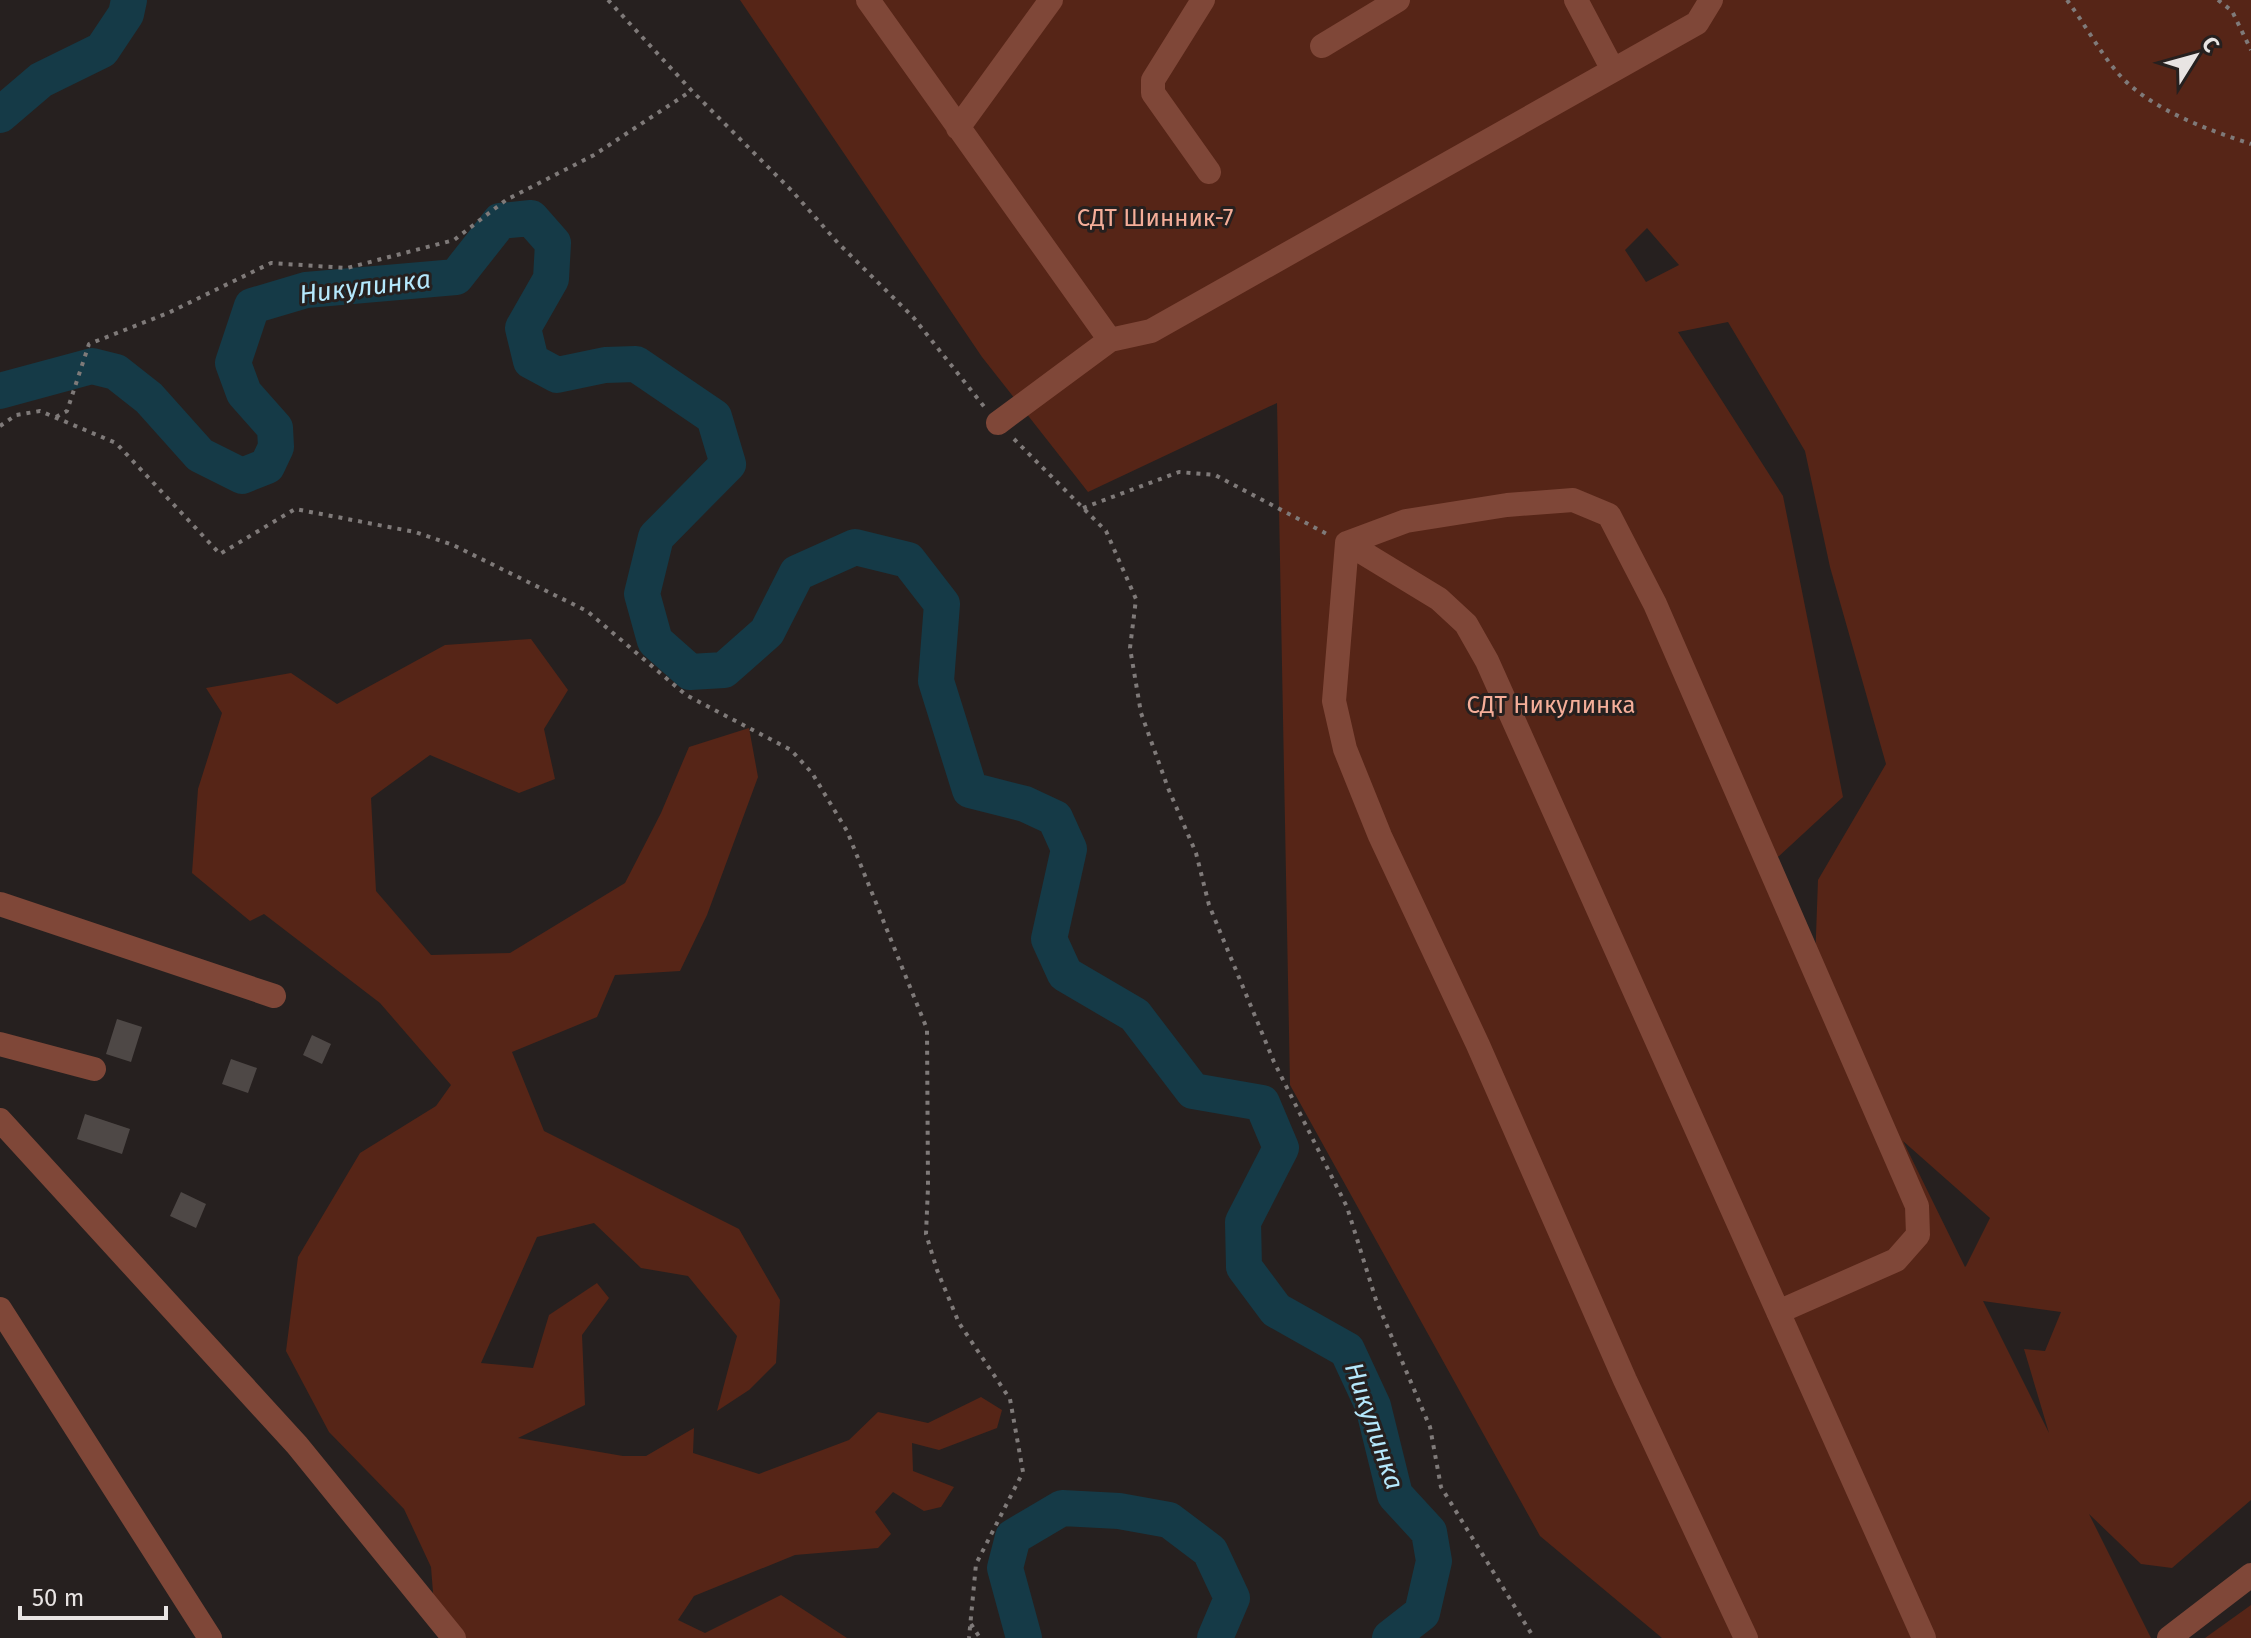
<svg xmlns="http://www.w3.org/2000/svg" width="2251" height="1638" font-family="'Fira Sans',sans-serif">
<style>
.green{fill:#562517;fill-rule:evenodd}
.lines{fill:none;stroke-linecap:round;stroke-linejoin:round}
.river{stroke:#153a47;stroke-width:36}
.building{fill:#4e4846}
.path{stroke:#7f7a79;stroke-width:4;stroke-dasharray:4 6;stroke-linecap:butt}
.minor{stroke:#7f4738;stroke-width:24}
.labels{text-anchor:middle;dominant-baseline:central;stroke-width:6;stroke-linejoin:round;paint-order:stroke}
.park-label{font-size:24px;fill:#f5ae99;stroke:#26201f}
.water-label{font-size:26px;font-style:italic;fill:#b5e8fc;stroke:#26201f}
</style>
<rect width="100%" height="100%" fill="#26201f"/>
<path class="green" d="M740 0H2251V1500L2172 1568 2141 1564 2089 1514 2151 1638H1662L1540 1536 1290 1085 1277 403 1088 492 982 357ZM1647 228 1679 265 1646 282 1625 250ZM1728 322 1805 451 1830 567 1886 764 1818 880 1815 963 1766 868 1843 797 1783 496 1678 332ZM1903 1141 1990 1218 1966 1266 1965 1267ZM1983 1301 2061 1312 2045 1351 2024 1349 2049 1433Z
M531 639 568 690 544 729 555 779 519 793 430 755 371 798 376 891 431 955 510 953 625 883 661 813 689 747 749 728 758 777 707 915 680 971 615 975 597 1017 512 1052 544 1131 739 1229 780 1300 776 1363 749 1390 717 1411 737 1336 688 1276 641 1268 594 1223 537 1237 481 1363 533 1368 549 1315 597 1283 609 1298 582 1335 585 1405 518 1438 623 1456H646L694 1428 693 1453 759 1474 849 1440 878 1412 928 1423 981 1397 1002 1410 997 1428 939 1450 912 1443 913 1471 954 1487 941 1507 924 1511 893 1492 875 1512 891 1534 878 1548 795 1555 694 1596 678 1620 705 1633 781 1595 847 1638H465L434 1605 431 1567 404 1509 329 1432 286 1351 298 1257 360 1153 436 1106 451 1085 380 1003 264 914 250 921 192 873 198 789 222 713 206 688 291 673 337 704 445 645Z
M2251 1605V1638H2205Z"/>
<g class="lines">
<path class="river" d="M0 115 41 80 102 50 126 14 129 0
M0 391 92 366 116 372 149 398 200 455 242 476 267 466 276 447 275 428 244 393 233 363 252 306 306 290 456 277 500 221 531 218 553 243 551 279 523 328 531 361 557 375 605 365 636 364 714 417 728 464 656 537 642 594 655 641 690 672 724 670 767 632 797 573 855 547 908 560 942 604 936 681 970 790 1025 804 1055 818 1069 849 1049 939 1065 974 1135 1015 1193 1091 1262 1103 1281 1148 1243 1222 1244 1267 1276 1310 1347 1350 1373 1406 1395 1495 1429 1532 1434 1561 1422 1613 1390 1638
M1024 1638 1005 1568 1013 1537 1062 1508 1119 1511 1169 1520 1210 1551 1232 1598 1215 1638"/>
</g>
<path class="building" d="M117 1019 142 1027 131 1062 106 1054Z
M312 1035 331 1044 322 1064 303 1055Z
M231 1059 257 1068 248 1093 222 1084Z
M85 1114 130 1129 122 1154 77 1139Z
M181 1192 206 1204 196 1228 170 1216Z"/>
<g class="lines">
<path class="path" d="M608 0 692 91 792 191 838 243 913 317 986 409
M2067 0C2084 23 2098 49 2116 71 2148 109 2206 129 2251 144
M2218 0 2232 11 2251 50
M56 417 67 411 89 344 168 313 271 263 347 268 454 240 506 200 594 155 691 91
M0 426 16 415 40 411 116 443 220 554 295 509 415 532 453 545 587 611 686 695 791 750 812 773 847 831 927 1029 928 1187 926 1234 937 1270 959 1323 1010 1399 1023 1472 976 1564 969 1638
M1014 439 1106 531 1136 599 1130 648 1141 713 1168 788 1196 853 1209 905 1274 1062 1347 1207 1376 1300 1430 1427 1441 1487 1534 1638
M1083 508 1179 472 1215 475 1327 534
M971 1624 980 1638"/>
<path class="minor" d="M868 0 1110 340
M1203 0 1153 80V93L1209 172
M1576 0 1613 70
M1322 46 1398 0
M958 128 1051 0
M998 423 1110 340 1151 331 1697 23 1711 0
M1347 543 1439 599 1466 624 1487 661 1924 1638
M0 904 274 996
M0 1044 94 1069
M0 1120 297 1445 454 1638
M0 1309 210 1638
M1746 1638 1625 1380 1478 1045 1380 836 1345 749 1334 701 1347 543 1406 521 1507 505 1573 500 1609 515 1655 604 1917 1206 1918 1235 1896 1260 1778 1312
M2169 1638 2251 1575"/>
</g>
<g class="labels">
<g class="park-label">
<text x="1155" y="218">СДТ Шинник-7</text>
<text x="1551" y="705">СДТ Никулинка</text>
</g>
<g class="water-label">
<text transform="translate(365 287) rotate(-7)">Никулинка</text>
<text transform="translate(1374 1426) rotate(71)">Никулинка</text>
</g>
</g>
<g transform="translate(2195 56) rotate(53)" stroke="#26201f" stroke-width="6" paint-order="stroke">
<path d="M0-6L14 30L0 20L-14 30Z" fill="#e8e4e3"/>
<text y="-12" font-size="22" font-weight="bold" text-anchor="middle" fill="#e8e4e3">С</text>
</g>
<path d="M20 1606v12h146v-12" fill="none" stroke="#e8e4e3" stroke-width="4"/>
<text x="32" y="1606" font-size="24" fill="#e8e4e3" stroke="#26201f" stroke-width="6" paint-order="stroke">50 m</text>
</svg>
